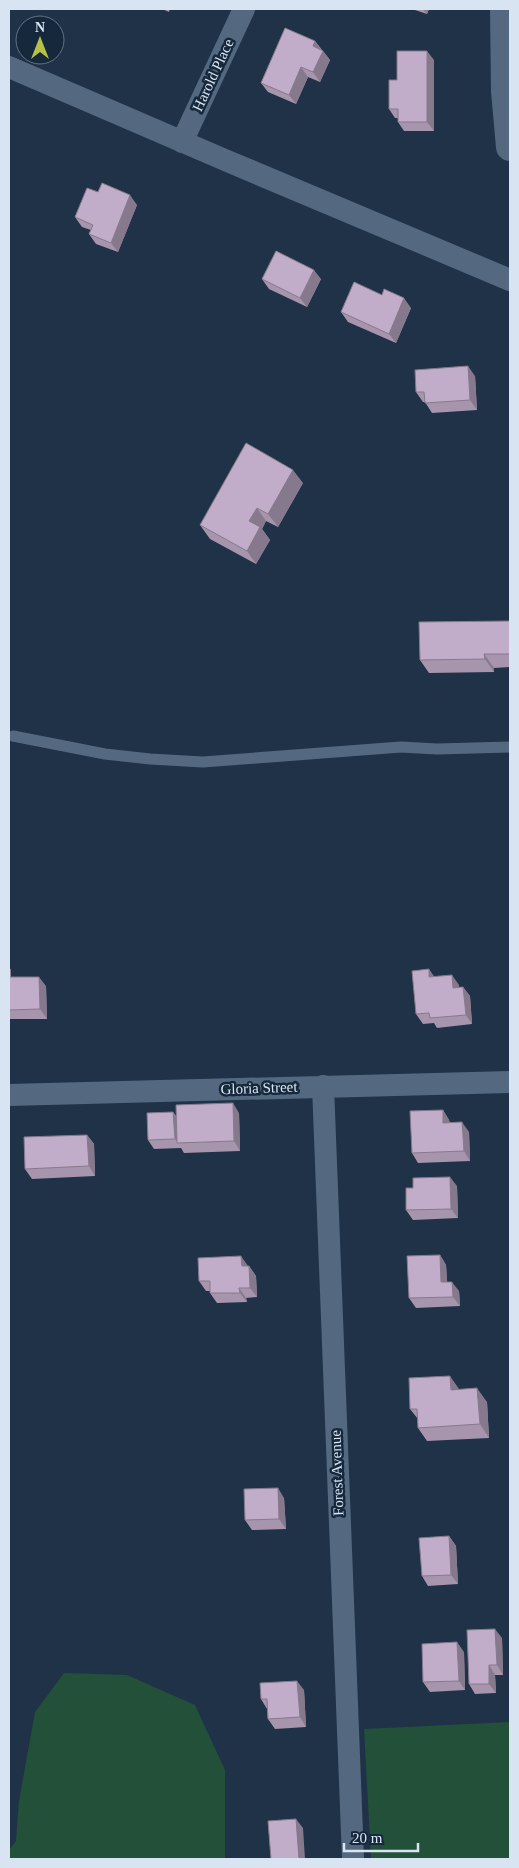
<svg xmlns="http://www.w3.org/2000/svg" width="519" height="1868" font-family="'Times New Roman',serif">
<style>
.green{fill:#235039}
.lines{fill:none;stroke-linecap:round;stroke-linejoin:round}
.service{stroke:#546980;stroke-width:11}
.minor{stroke:#546980;stroke-width:22}
.tertiary{stroke:#546980;stroke-width:28}
.wall{fill:#a695ad}
.shaded-wall{fill:#87798d}
.building{fill:#c1adc9;stroke:#87798d}
.labels{text-anchor:middle;dominant-baseline:central;stroke-width:5;stroke-linejoin:round;paint-order:stroke}
.street-label{font-size:15px;fill:#d8e4f1;stroke:#15283c}
</style>
<rect width="100%" height="100%" fill="#1f3247"/>
<path class="green" d="M64 1673 127 1675 195 1705 225 1770V1859H9V1850L16 1841 19 1801 35 1712Z
M510 1722V1859H371L364 1729Z"/>
<g class="lines">
<path class="service" d="M13 736 105 754 150 759 203 762 401 747 437 749 510 747"/>
<path class="minor" d="M9 67 225 160 510 280
M182 142 244 9
M323 1086 353 1859
M9 1095 510 1082"/>
<path class="tertiary" d="M504 9 505 91 510 147"/>
</g>
<path class="wall" d="M162 9H170L169 12Z
M412 9H429L427 14Z
M315 41 330 60 320 82 308 77 296 104 268 92 261 83Z
M434 60V131H404L398 122V118H395L389 109 397 80Z
M98 192 137 205 118 252 96 244 89 234 91 230 82 227 75 217Z
M262 279H321L307 307 269 289Z
M411 308 396 343 348 322 341 312Z
M475 376 477 410 432 413 425 402H423L416 392Z
M303 483 278 527 266 521 262 529 270 540 256 564 210 539 200 525Z
M510 621V667L494 668V672L429 673 420 660Z
M9 967 11 970V977L46 986 47 1019H9Z
M434 977 459 985V987H463L470 996 472 1024 437 1028 434 1023 423 1024 416 1014Z
M443 1110 449 1120 450 1123 469 1132 470 1161 418 1163 412 1153Z
M173 1112 176 1116 239 1113 240 1151 184 1153 181 1148 154 1149 148 1140Z
M87 1135 94 1144 95 1176 32 1179 25 1169Z
M457 1186 458 1218 413 1220 406 1210Z
M440 1255 446 1265 447 1282 459 1291 460 1306 416 1308 409 1298Z
M249 1266 256 1276 257 1297 246 1298 247 1302 217 1303 210 1293V1291H206L199 1281Z
M459 1390 487 1402 489 1438 427 1441 418 1428V1419L410 1409Z
M284 1498 286 1529 252 1530 245 1520Z
M449 1536 456 1546 458 1584 428 1586 422 1576Z
M502 1638 503 1675H495L496 1693 475 1694 469 1684Z
M464 1652 465 1690 430 1692 423 1682Z
M304 1690 306 1727 275 1729 268 1719 267 1709 261 1699Z"/>
<path class="shaded-wall" d="M423 9H429L427 14Z
M315 41 322 51 313 46Z
M323 51 330 60 320 82 313 72Z
M427 51 434 60V131L427 122Z
M301 67 308 77 296 104 289 95Z
M130 195 137 205 118 252 111 243Z
M314 270 321 279 307 307 300 298Z
M404 298 411 308 396 343 389 334Z
M468 366 475 376 477 410 470 400Z
M293 470 303 483 278 527 268 514Z
M257 508 266 521 262 529 270 540 256 564 247 551 249 521Z
M484 654 494 668V672L485 659Z
M9 967 11 970 9 987Z
M429 969 436 979 429 977Z
M452 975 459 985 460 997 453 988Z
M39 977 46 986 47 1019 40 1009Z
M463 987 470 996 472 1024 466 1015Z
M233 1103 239 1113 240 1151 234 1141Z
M443 1110 449 1120 450 1133 443 1123Z
M173 1112 180 1122 178 1143 175 1139Z
M462 1122 469 1132 470 1161 464 1151Z
M87 1135 94 1144 95 1176 89 1166Z
M450 1177 457 1186 458 1218 451 1209Z
M440 1255 446 1265 448 1292 441 1282Z
M241 1256 248 1266H242Z
M249 1266 256 1276 257 1297 250 1288Z
M452 1282 459 1291 460 1306 453 1297Z
M239 1288 246 1298 247 1302 240 1293Z
M450 1376 459 1389 451 1390Z
M477 1388 487 1402 489 1438 480 1424Z
M278 1488 284 1498 286 1529 279 1519Z
M449 1536 456 1546 458 1584 451 1575Z
M495 1629 502 1638 503 1675 497 1665Z
M457 1642 464 1652 465 1690 459 1681Z
M489 1665 495 1675 496 1693 489 1684Z
M297 1681 304 1690 306 1727 300 1717Z
M296 1819 303 1828 305 1859H299Z"/>
<path class="building" d="M285 28 315 41 313 46 323 51 313 72 301 67 289 95 261 83Z
M397 51H427V122H398V109H389V80H397Z
M102 183 130 195 111 243 89 234 93 225 75 217 87 188 98 192Z
M276 251 314 270 300 298 262 279Z
M354 282 382 295 384 289 404 298 389 334 341 312Z
M468 366 470 400 425 403 424 392H416L415 370Z
M246 443 293 470 268 514 257 508 249 521 260 527 247 551 200 525Z
M510 621V654H484L485 659 420 660 419 622Z
M429 969V977L452 975 453 988 463 987 466 1015 430 1018 429 1013 416 1014 412 971Z
M9 977H39L40 1009 9 1010Z
M233 1103 234 1141 177 1143 176 1105Z
M443 1110V1123L462 1122 464 1151 412 1153 410 1111Z
M173 1112 175 1139 148 1140 147 1113Z
M87 1135 89 1166 25 1169 24 1137Z
M450 1177 451 1209 406 1210V1188H413V1178Z
M440 1255 441 1282H452L453 1297 409 1298 407 1256Z
M241 1256 242 1266H249L250 1288H239L240 1293H210V1281H199L198 1258Z
M450 1376 451 1390 477 1388 480 1424 418 1428 417 1409H410L409 1378Z
M278 1488 279 1519 245 1520 244 1489Z
M449 1536 451 1575 422 1576 419 1538Z
M495 1629 497 1665H489V1684H469L467 1630Z
M457 1642 459 1681 423 1682 422 1644Z
M297 1681 300 1717 268 1719 267 1699H261L260 1683Z
M296 1819 299 1859H271L268 1821Z"/>
<g class="labels">
<g class="street-label">
<text transform="translate(213 75) rotate(-65)">Harold Place</text>
<text transform="translate(259 1088) rotate(-2)">Gloria Street</text>
<text transform="translate(337 1473) rotate(-92)">Forest Avenue</text>
</g>
</g>
<rect width="519" height="1868" fill="none" stroke="#d8e4f1" stroke-width="20"/>
<g transform="translate(40 40)"><circle r="24" fill="#15283c" stroke="#637384"/>
<path d="M0-4L9 19L0 12L-9 19Z" fill="#b7c148"/>
<text y="-8" font-size="14" font-weight="bold" text-anchor="middle" fill="#d8e4f1">N</text>
</g>
<path d="M344 1843v8h74v-8" fill="none" stroke="#d8e4f1" stroke-width="2.5"/>
<text x="352" y="1843" font-size="15" fill="#d8e4f1" stroke="#15283c" stroke-width="4" paint-order="stroke">20 m</text>
</svg>
